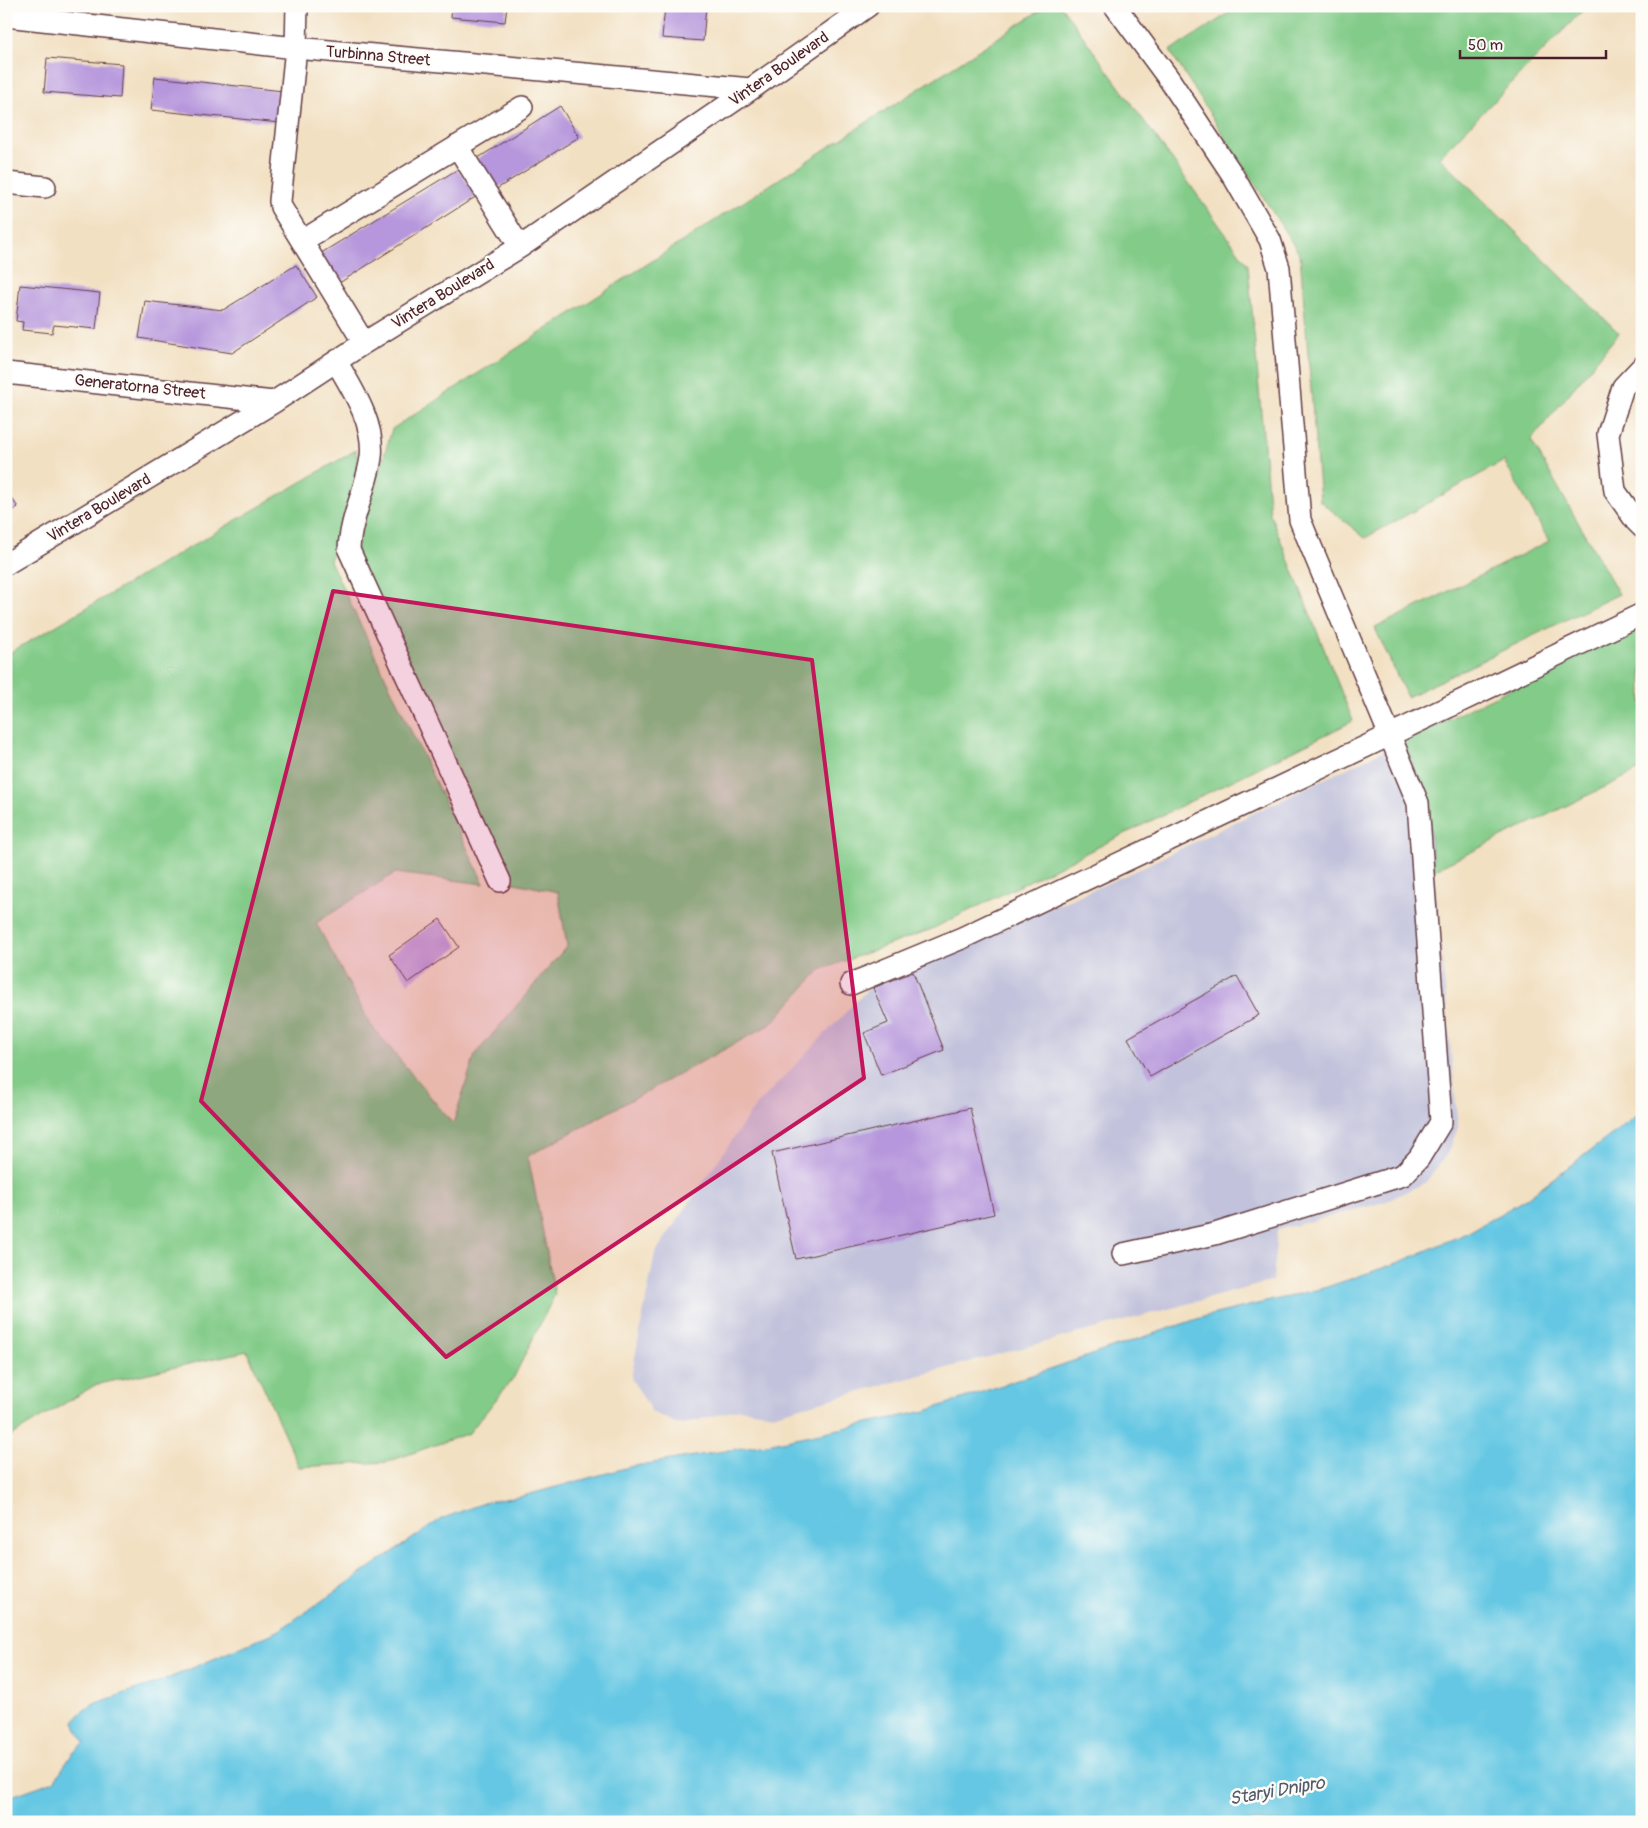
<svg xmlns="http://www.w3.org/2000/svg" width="1648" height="1828" font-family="Pangolin,sans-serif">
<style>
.industrial{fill:#c2c2dc}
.green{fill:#82cb88;stroke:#66755a}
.water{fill:#65c7e3;stroke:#587387}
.building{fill:#b696dc}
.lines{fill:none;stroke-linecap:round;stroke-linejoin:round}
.minor-casing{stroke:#633c42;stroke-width:24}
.minor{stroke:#fff;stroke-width:21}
.marked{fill:#c2185b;fill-opacity:0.2;stroke:#c2185b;stroke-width:4;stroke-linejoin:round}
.labels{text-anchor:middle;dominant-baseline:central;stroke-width:5;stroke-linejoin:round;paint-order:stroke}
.street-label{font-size:16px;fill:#4a1f2b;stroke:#fdfcf7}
.water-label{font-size:18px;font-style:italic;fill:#535a6b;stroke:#fdfcf7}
</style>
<rect width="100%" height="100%" fill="#fdfcf7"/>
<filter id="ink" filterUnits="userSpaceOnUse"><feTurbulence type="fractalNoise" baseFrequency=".02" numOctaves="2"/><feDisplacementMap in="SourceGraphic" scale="10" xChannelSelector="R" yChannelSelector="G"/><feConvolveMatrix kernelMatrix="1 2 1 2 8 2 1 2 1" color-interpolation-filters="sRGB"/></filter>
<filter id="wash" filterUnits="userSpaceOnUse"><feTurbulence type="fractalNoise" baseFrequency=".0096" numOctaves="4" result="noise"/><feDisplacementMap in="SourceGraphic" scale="20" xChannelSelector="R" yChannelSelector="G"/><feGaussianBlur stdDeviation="1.12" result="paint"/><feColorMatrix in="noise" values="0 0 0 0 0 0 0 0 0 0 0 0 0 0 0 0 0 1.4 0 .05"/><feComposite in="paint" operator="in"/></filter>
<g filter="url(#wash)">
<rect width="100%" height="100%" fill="#f2e0c2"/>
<path class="industrial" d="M1403 741 1427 798 1458 1127 1448 1152 1426 1182 1385 1202 1277 1230 1273 1281 775 1414 739 1409 680 1425 652 1412 631 1378 655 1253 754 1108 871 986 1124 876Z"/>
<path class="green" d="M1047 6H1061L1248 265 1270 514 1353 721 932 929 820 970 771 1024 528 1156 555 1294 514 1377 469 1433 387 1462 299 1467 247 1351 95 1385 6 1439V655L356 450 358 470 330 561 484 884 395 873 316 923 371 1025 453 1124 475 1055 567 946 558 892 510 882 355 553 392 429Z
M1240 6H1587L1439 157 1619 333 1531 440 1619 594 1407 697 1375 628 1549 541 1504 461 1365 538 1320 501 1300 255 1170 51Z
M1637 627 1642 636V769L1434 870 1427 798 1403 741Z"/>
<path class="water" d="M1642 1112V1822H6V1798L54 1781 73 1753 85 1742 77 1731 74 1721 84 1710 96 1703 167 1679 278 1631 441 1519 486 1502 523 1496 629 1467 772 1443 926 1411 1203 1317 1324 1288 1400 1262 1469 1232 1524 1200Z"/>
<g id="blocks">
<path class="building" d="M452 6H507L505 22 451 17Z
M665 6H706L703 41 662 38Z
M47 58 122 64 120 98 44 92Z
M155 77 283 91 280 123 151 110Z
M560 106 579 137 495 190 475 160Z
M458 169 477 196 336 285 318 255Z
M296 265 317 297 232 353 139 338 145 301 223 310Z
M20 285 100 293 96 329 54 325 52 333 22 330 23 322 16 321Z
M6 491 18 507 6 515Z
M440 919 459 947 408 983 389 955Z
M913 972 944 1050 881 1075 864 1033 888 1023 873 988Z
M1237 976 1259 1015 1150 1077 1128 1038Z
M970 1108 994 1214 796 1259 772 1153Z"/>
</g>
</g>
<g filter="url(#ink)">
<use href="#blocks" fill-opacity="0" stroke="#633c42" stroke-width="1"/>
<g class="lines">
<defs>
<path id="minor" d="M297 6 296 48 280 201 281 207 364 343
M1115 6 1169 79 1232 174 1270 240 1279 268 1300 520 1418 803 1441 1122 1419 1158 1403 1175 1215 1234 1123 1254
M6 16 296 48 751 89
M457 146 520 247
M6 183 45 187
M302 241 522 107
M336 361C352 389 375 423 371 457 367 488 350 518 349 550L500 881
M1642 367 1623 387 1608 434 1615 491 1636 521 1642 527
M6 373 274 402
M6 564 274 402 364 343 520 247 751 89 868 6
M851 984 962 938 1390 735 1642 614"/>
</defs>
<use href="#minor" class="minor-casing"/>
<use href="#minor" class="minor"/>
</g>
</g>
<path class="marked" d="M333 591 812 660 864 1078 446 1357 201 1101Z"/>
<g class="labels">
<g class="street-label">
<text transform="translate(378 56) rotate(5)">Turbinna Street</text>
<text transform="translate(779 69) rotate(-35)">Vintera Boulevard</text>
<text transform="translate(443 294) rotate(-32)">Vintera Boulevard</text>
<text transform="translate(140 387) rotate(6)">Generatorna Street</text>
<text transform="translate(99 508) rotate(-31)">Vintera Boulevard</text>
</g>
<g class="water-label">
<text transform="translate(1277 1791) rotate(-10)">Staryi Dnipro</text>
</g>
</g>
<rect width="1648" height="1828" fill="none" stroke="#fdfcf7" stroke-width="25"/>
<path d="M1460 50v8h146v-8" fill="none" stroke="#4a1f2b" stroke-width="2.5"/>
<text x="1468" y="50" font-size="15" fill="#4a1f2b" stroke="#fdfcf7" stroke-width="4" paint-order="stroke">50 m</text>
</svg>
